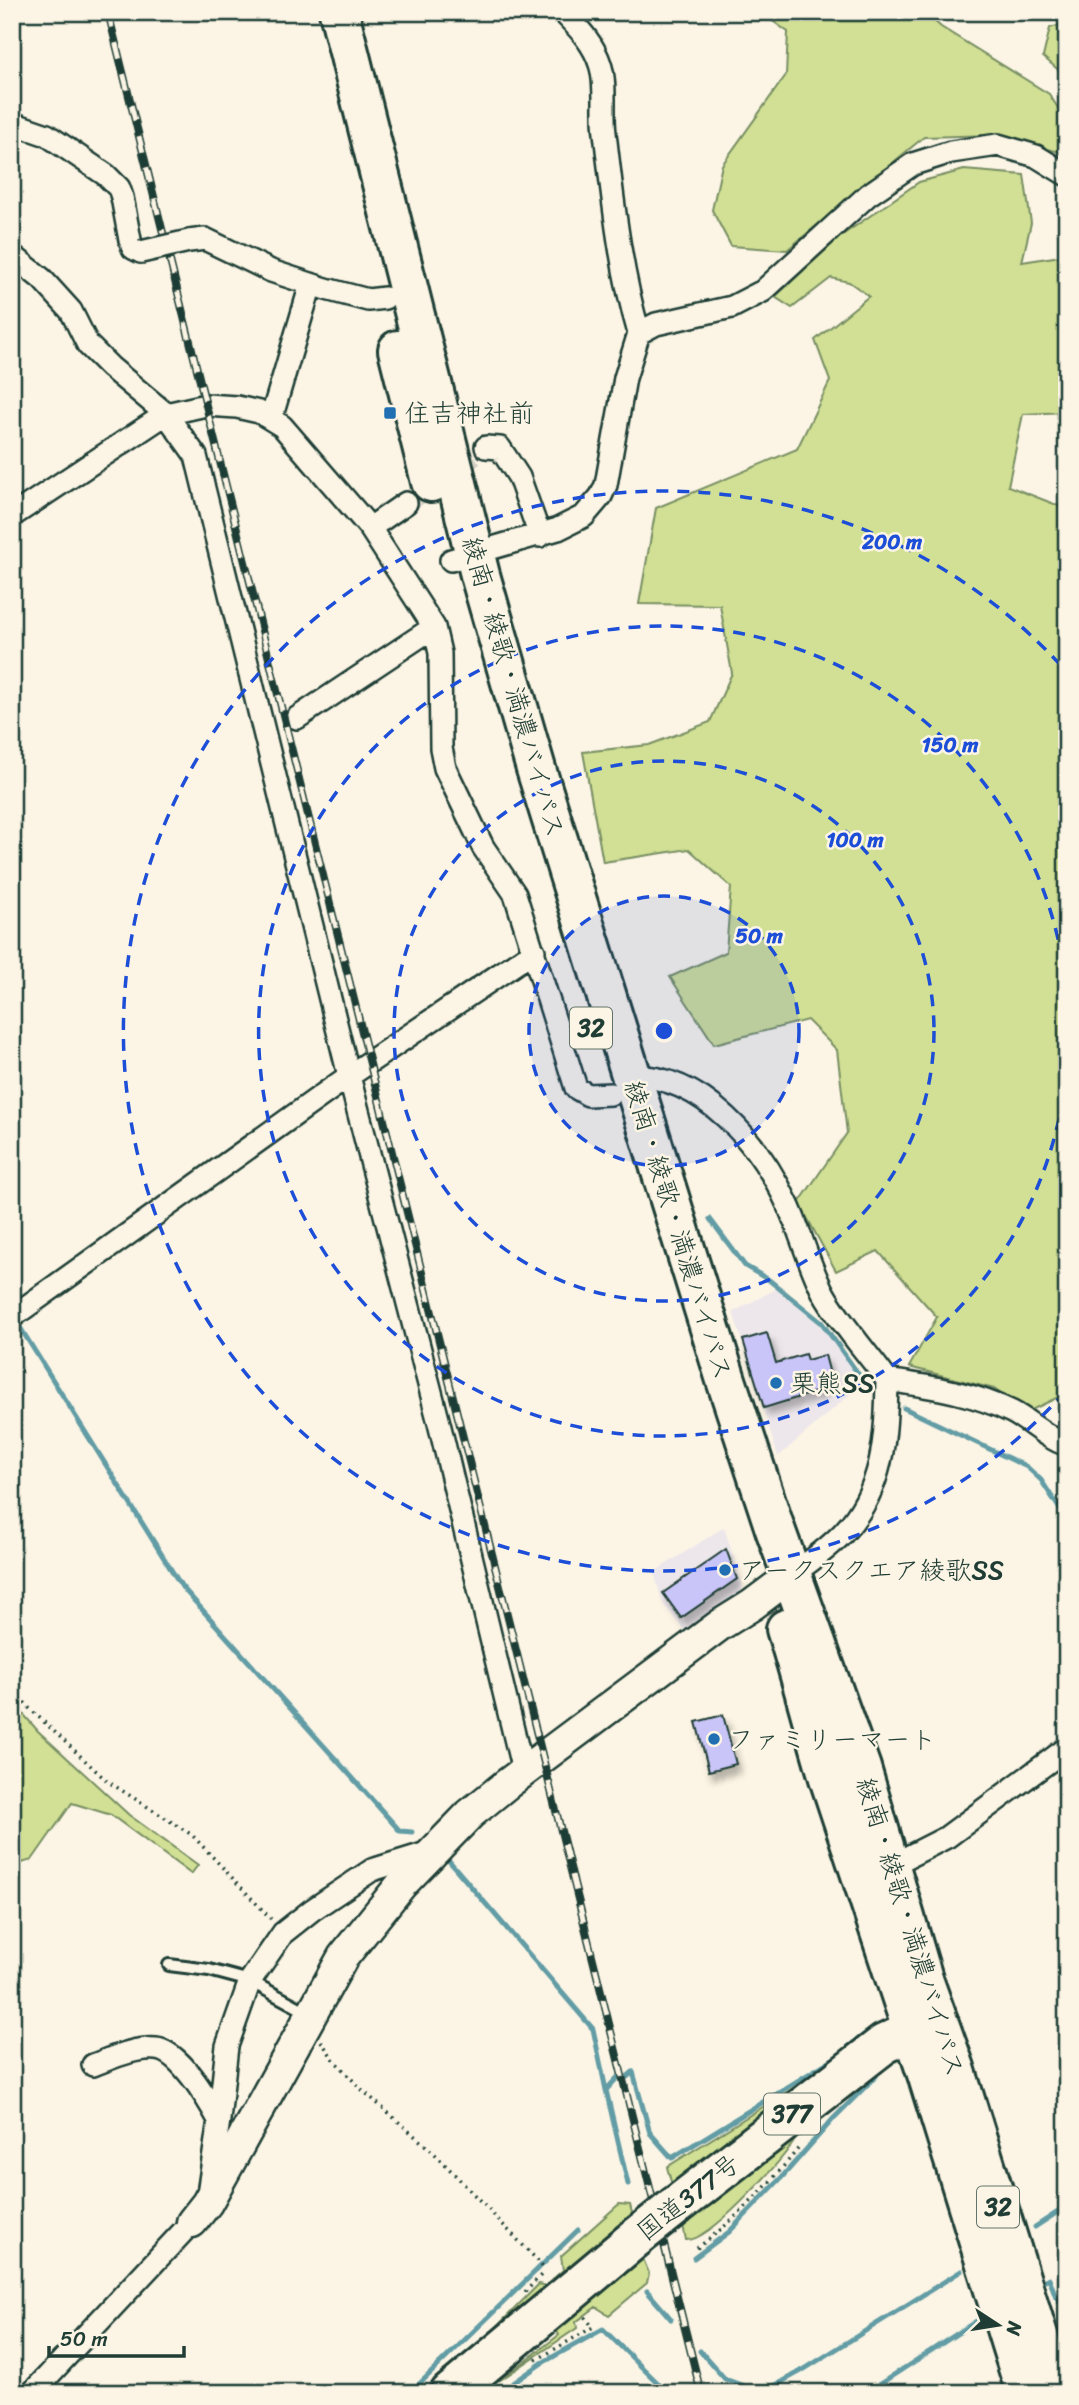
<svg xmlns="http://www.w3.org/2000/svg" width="1079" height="2405" font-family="Sriracha,'Klee One',sans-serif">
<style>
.built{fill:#ede7eb}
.green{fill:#d1e094;stroke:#788e64;stroke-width:2}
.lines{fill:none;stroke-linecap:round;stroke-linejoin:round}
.stream{stroke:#629ca5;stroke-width:5}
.building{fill:#cac5f8;stroke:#1f3d34;stroke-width:2;filter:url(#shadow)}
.street-tunnel{stroke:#d0d0c2;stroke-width:21;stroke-dasharray:21 10;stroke-linecap:butt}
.lane-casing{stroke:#1f3d34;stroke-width:16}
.street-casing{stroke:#1f3d34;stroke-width:26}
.secondary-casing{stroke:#1f3d34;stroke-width:35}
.highway-casing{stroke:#1f3d34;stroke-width:44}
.path{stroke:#1f3d34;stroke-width:3.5;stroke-dasharray:2 5;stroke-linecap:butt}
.lane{stroke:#fcf5e5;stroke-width:10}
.street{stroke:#fcf5e5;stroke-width:21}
.secondary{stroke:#fcf5e5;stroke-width:30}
.highway{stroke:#fcf5e5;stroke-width:38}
.rail-casing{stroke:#1f3d34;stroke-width:8}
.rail{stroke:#fcf5e5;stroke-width:5;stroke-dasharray:16;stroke-linecap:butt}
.street-bridge-casing{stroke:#1f3d34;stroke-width:26;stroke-linecap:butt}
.highway-bridge-casing{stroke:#1f3d34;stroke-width:44;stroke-linecap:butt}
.street-bridge{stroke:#fcf5e5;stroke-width:21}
.highway-bridge{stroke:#fcf5e5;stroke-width:38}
.ring{fill:none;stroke:#1d4ed8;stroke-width:3.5;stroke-dasharray:12 9}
.poi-dot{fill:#1f6fb2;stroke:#fcf5e5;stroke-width:2.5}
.labels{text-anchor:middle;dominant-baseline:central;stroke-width:5;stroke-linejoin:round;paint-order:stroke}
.shield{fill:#fcf5e5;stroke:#617469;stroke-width:2}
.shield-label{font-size:24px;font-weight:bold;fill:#1f3d34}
.poi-label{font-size:26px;fill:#1f3d34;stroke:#fcf5e5;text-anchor:start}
.street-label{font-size:26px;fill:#1f3d34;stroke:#fcf5e5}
.centre{fill:#1d4ed8;stroke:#fcf5e5;stroke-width:3.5}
.ring-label{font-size:21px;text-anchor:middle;font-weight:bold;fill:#1d4ed8;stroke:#fcf5e5;stroke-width:5;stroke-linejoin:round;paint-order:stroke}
</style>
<defs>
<filter id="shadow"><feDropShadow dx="4.5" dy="8" stdDeviation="3.5" flood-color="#0004"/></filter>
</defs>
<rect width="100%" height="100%" fill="#fcf5e5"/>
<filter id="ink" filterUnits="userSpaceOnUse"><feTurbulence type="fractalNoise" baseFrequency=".0143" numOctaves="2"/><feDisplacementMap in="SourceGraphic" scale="14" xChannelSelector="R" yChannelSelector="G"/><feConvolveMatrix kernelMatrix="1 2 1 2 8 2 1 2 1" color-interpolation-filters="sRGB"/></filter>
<g filter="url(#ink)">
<path class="built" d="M776 1289 814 1319 832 1339 862 1384 778 1457 733 1312Z
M724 1527 743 1587 735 1600 687 1635 662 1602 654 1572Z"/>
<path class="green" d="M760 12H924L941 27 1049 94 1067 122V154L994 135 924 137 787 250 731 246 712 210 722 165 786 75 788 32Z
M1067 23V77L1043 57 1050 28Z
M964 170 1024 175 1031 223 1022 262 1067 255V412L1023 414 1008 486 1067 509V1393L1027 1412 994 1389 909 1367 937 1317 878 1251 836 1271 799 1203 847 1133 837 1050 807 1020 714 1044 670 977 726 952 731 887 689 849 603 862 583 752 649 745 710 722 732 673 720 605 639 604 656 508 797 449 830 381 815 340 869 296 849 282 831 278 792 308 775 297 841 236 919 182Z
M12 1701 38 1731 129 1815 198 1865 191 1874 111 1815 72 1803 32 1860 12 1866Z
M820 2071 673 2189 667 2167Z
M815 2109C807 2121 799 2134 791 2146 775 2167 710 2242 686 2240L681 2215Z
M619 2204 630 2205 634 2221 444 2380 539 2284 545 2286 563 2270 561 2256Z
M641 2254 649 2273 647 2283 609 2315 596 2307 576 2322 577 2328 499 2381 559 2335 556 2330Z"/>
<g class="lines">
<path class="stream" d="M710 1219 745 1266 769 1280 822 1323 864 1382
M18 1324 182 1587 400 1831 412 1832
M904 1408 1027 1467 1041 1480 1067 1520
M444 1855 593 2029 606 2090
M848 2047 865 2034
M628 2184 606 2090 618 2077H627L633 2072 650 2133 672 2158 838 2056
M1035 2227 1067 2206
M694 2258 729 2232 782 2177 834 2118 876 2076
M1045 2280 1049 2278 1056 2297 1067 2308
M647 2291 671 2319
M700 2351 725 2379 744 2386 752 2392 774 2386 803 2370 961 2271
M410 2393 578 2230
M499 2393 542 2363 603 2329 668 2393
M866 2393 981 2318"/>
</g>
<path class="building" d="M767 1333 776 1363 805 1354 807 1360 825 1355 832 1382 821 1385 822 1390 764 1408 743 1340Z
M726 1549 737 1579 681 1618 663 1593Z
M723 1715 736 1764 709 1771 696 1722Z"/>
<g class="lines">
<path class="street-tunnel" d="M406 503 486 447"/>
<defs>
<path id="lane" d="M169 1965 209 1970 250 1981 309 2013"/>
<path id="street" d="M563 12C578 28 593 42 600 64 607 84 602 111 605 133 613 200 620 269 639 333
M12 123 47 135 106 175 119 188 122 197 130 240 133 248 141 252
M189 241 205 239 271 271 326 289 368 300 385 298
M12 255 42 279 71 311 88 345 110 367 166 414 196 456 349 1076 439 1423 523 1771
M271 419 311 284
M486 447 500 448 519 477 540 536
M12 516 166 414 206 405 237 407 259 412 282 426 370 528 434 627 297 718
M370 528 406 503
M451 560 558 529 584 516 601 496 606 485 625 378 639 333 656 324 732 307 763 291 868 195 913 164 951 152 998 145 1036 156 1067 175
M434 627 440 653 441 748 445 768 483 847 515 894 576 1088 588 1095 611 1094
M631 1076C703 1075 760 1144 788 1205 801 1233 809 1266 824 1294 839 1321 868 1354 887 1380 930 1387 972 1392 1012 1412 1031 1422 1046 1438 1067 1445
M12 1317 349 1076 534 951
M792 1575C809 1562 828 1549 843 1533 884 1489 886 1438 887 1380
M890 1866 947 1837 1067 1748
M93 2065C112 2058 135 2047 156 2049 180 2051 208 2100 219 2120
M209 2187 219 2120 227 2046 250 1981 283 1933 312 1910 372 1870 430 1852
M32 2393 192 2222"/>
<path id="secondary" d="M192 2222 207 2203 343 1957 401 1885 470 1814 507 1784 720 1625 752 1605 792 1575"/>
<path id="highway" d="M339 12 480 575 536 769 726 1380 775 1529 861 1768 924 1982 955 2068 1056 2393
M398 350 431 482
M786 1629C802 1679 814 1729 829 1778L928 2077 1026 2393
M677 2205 884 2044 912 2031 937 2023
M450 2393 638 2236"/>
</defs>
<use href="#lane" class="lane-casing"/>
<use href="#street" class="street-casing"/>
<use href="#secondary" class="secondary-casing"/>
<use href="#highway" class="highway-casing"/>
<path class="path" d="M12 1685 28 1707 107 1781 192 1835 271 1919
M321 2041 334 2060 360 2088 433 2152 540 2263 545 2271
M697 2248C737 2219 770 2184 801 2145
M525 2292 544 2272
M536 2360 593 2327 584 2316"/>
<use href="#lane" class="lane"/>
<use href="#street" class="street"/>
<use href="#secondary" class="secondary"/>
<use href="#highway" class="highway"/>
<defs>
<path id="rail" d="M108 12 701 2393"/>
</defs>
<use href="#rail" class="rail-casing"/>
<use href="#rail" class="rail"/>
<defs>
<path id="street-bridge" d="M141 252 189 241"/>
<path id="highway-bridge" d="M638 2236 677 2205"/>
</defs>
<use href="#street-bridge" class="street-bridge-casing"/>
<use href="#highway-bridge" class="highway-bridge-casing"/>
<use href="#street-bridge" class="street-bridge"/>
<use href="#highway-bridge" class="highway-bridge"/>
</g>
</g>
<circle cx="664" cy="1031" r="135" fill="#1d4ed8" fill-opacity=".12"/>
<g class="ring">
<circle cx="664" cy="1031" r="135"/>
<circle cx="664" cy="1031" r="270"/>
<path d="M1066 1077A405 405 0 1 1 1066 985"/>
<path d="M1065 1392A540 540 0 1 1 1065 670"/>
</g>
<g class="poi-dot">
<rect x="383" y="406" width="14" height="14" rx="3.5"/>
<circle cx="776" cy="1383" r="7"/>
<circle cx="725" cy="1570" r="7"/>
<circle cx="714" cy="1739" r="7"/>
</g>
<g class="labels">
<g class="shield">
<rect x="570" y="1007.5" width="42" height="41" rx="5"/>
<rect x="764" y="2093.5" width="56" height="41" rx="5"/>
<rect x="977" y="2186.5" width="42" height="41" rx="5"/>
</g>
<g class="shield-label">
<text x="591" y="1028">32</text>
<text x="792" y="2114">377</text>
<text x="998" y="2207">32</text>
</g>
<g class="poi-label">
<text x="404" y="413">住吉神社前</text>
<text x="790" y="1383">栗熊SS</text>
<text x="739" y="1570">アークスクエア綾歌SS</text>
<text x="728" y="1739">ファミリーマート</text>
</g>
<g class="street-label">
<text transform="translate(514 687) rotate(74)">綾南・綾歌・満濃バイパス</text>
<text transform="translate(679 1230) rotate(73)">綾南・綾歌・満濃バイパス</text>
<text transform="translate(911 1927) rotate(73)">綾南・綾歌・満濃バイパス</text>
<text transform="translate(688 2197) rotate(-38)">国道377号</text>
</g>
</g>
<circle cx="664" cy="1031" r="10" class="centre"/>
<g class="ring-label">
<text x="892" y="549">200 m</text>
<text x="950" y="752">150 m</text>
<text x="855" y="847">100 m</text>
<text x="759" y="943">50 m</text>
</g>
<rect width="1079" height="2405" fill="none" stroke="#fcf5e5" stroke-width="42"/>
<rect x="21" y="21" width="1037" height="2363" fill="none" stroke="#1f3d34" stroke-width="2.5" filter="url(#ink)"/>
<g transform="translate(998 2325) rotate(102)" stroke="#fcf5e5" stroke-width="5" paint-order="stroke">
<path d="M0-5L12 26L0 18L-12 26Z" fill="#1f3d34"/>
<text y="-10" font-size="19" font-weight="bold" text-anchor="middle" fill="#1f3d34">N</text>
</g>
<path d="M49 2346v10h135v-10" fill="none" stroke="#1f3d34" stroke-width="3.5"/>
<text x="60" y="2346" font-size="21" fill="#1f3d34" stroke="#fcf5e5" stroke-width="5" paint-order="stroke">50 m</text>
</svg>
